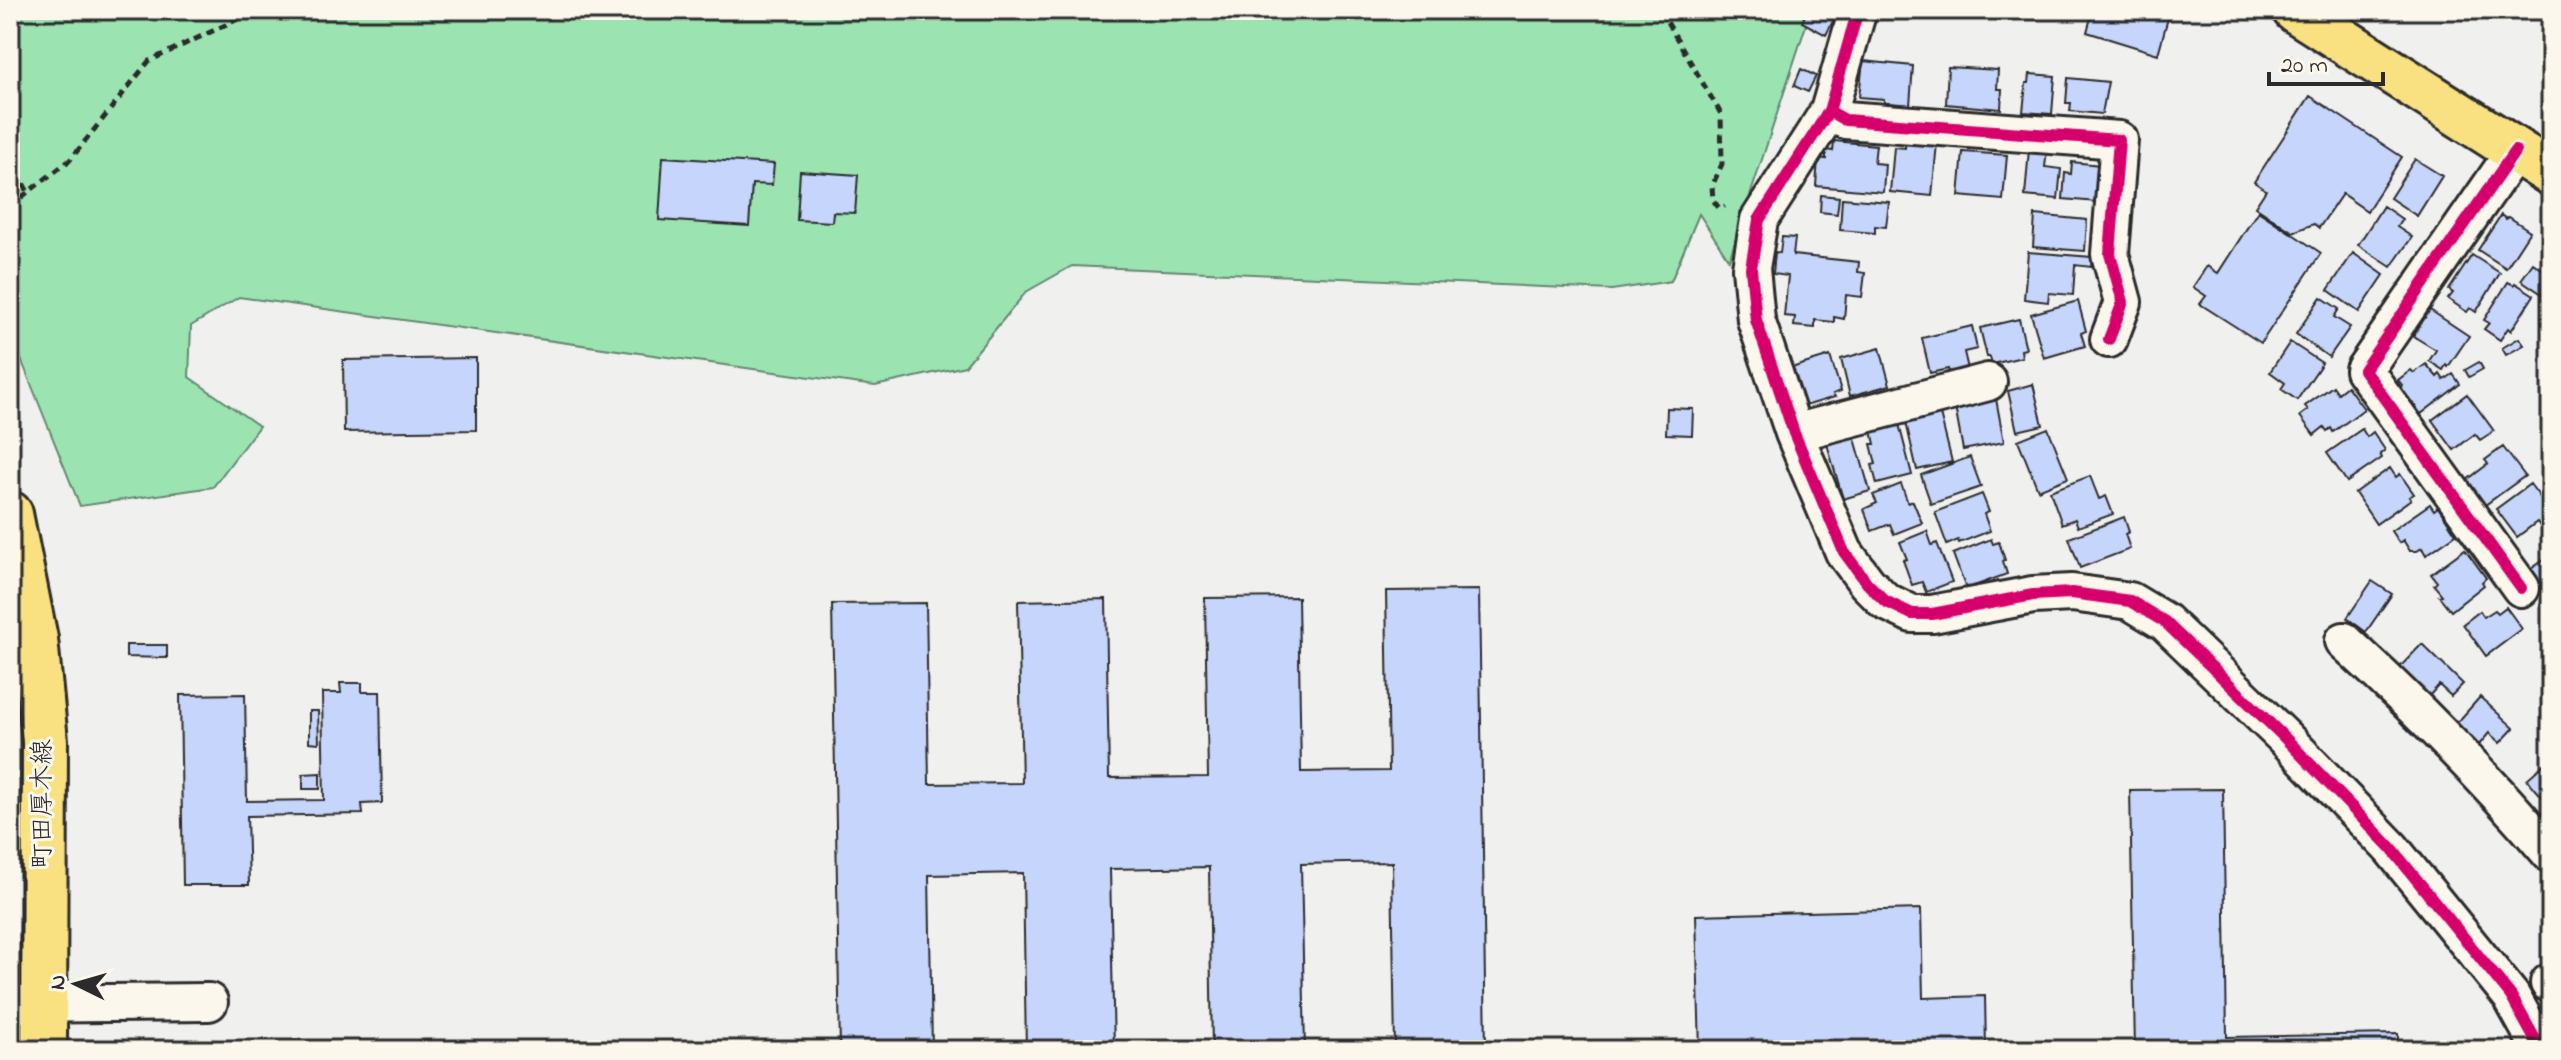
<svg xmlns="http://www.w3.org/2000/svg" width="2561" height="1060" font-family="'Indie Flower','Klee One',sans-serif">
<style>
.green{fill:#9be4b2;stroke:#63886e;stroke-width:2}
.building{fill:#c5d5fc;stroke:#2b2b2b;stroke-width:2}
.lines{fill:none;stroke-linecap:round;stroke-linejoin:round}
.minor-casing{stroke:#2b2b2b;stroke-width:42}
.major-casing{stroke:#2b2b2b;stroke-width:50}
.path{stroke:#2b2b2b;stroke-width:5;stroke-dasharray:8 6;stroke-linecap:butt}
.minor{stroke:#fbf7ec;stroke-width:36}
.major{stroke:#f9e181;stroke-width:44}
.cycleway-casing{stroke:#fbf7ec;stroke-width:17}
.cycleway{stroke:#d6006c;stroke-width:12}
.labels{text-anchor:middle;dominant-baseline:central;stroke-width:6;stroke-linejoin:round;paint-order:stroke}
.street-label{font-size:26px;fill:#2b2b2b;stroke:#fbf7ec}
</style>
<rect width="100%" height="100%" fill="#f0f0ef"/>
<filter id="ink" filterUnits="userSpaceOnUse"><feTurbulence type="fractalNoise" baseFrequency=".0125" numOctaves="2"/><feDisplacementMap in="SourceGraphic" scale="16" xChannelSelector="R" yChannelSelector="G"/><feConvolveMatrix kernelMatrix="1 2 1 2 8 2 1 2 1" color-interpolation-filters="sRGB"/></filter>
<g filter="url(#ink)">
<path class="green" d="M10 10H1811L1729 260 1699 214 1671 281 1612 290 1072 266 1026 292 965 366 875 386 239 297 191 326 189 377 259 426 213 487 80 506 21 359 13 365 10 360Z"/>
<path class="building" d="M1805 10H1834L1833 12 1836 15 1826 35 1802 22 1807 11Z
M2093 10H2140L2168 18 2158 54 2087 32Z
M1863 61 1913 66 1910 105 1884 103V99L1859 97Z
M1948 67 1998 70 1997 89H2002L2001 109 1946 104Z
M1801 69 1816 76 1808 92 1794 86Z
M2030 74 2055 76 2052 114 2023 112 2026 83H2029Z
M2068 78 2108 82 2102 114 2070 111 2071 103H2066Z
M2310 96 2402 157 2367 211 2342 194 2319 228 2314 224 2293 232 2255 207 2266 190 2254 182Z
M1834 141 1876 145 1874 163 1885 164 1883 192 1816 186 1818 158 1826 159V150L1833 151Z
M1905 141 1937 143 1932 196 1890 192 1894 147 1905 148Z
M2029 149 2047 150 2045 167 2061 169 2058 199 2025 196Z
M1963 152 2007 155 2003 200 1959 196Z
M663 157 774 164 772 185 752 184 749 226 659 220Z
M2415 159 2442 176 2417 216 2390 198Z
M2072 162 2100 165 2097 202 2063 199 2065 173 2071 174Z
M800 171 858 175 855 213 833 212 832 222 797 220Z
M1821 195 1839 197 1837 214 1820 212Z
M1842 198 1889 202 1886 227 1875 226V233L1840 230Z
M2383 206 2402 219 2397 227 2412 237 2391 267 2358 245Z
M2258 211 2321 253 2261 343 2200 304 2206 296 2193 287 2207 266 2218 273Z
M2035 215 2087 220 2085 251 2033 247Z
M2501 215 2506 219 2509 217 2530 231 2506 268 2478 250Z
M1782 237 1795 238 1793 255 1859 262 1858 272 1865 273 1862 297 1846 295 1844 319 1834 317V322L1815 320V328L1794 326 1795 317 1784 316 1788 276 1773 274 1775 252 1780 253Z
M2028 252 2092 257 2091 267 2075 265 2073 295 2049 293 2048 302 2024 299Z
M2353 253 2384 275 2359 312 2328 290Z
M2472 255 2500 273 2476 312 2470 308 2467 312 2448 299 2453 293 2449 290Z
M2551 255V300L2521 280 2533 263 2542 269Z
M2508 282 2514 285 2515 283 2534 295 2511 331 2508 328 2500 340 2484 329 2489 323 2484 320Z
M2321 297 2339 309 2334 317 2350 327 2329 357 2296 334Z
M2078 301 2086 331 2081 333 2085 346 2044 358 2031 314Z
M2430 310 2469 336 2448 367 2446 365 2443 370 2429 361 2436 350 2413 336Z
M2019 319 2026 349 2021 350 2022 357 1992 364 1990 357H1987L1980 328Z
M1972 326 1977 349 1964 352 1968 369 1950 374 1948 369 1930 373 1922 338Z
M2519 338 2524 345 2506 355 2502 348Z
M2290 342 2322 363 2297 400 2281 389 2285 383 2270 372Z
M1880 348 1890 385 1850 396 1841 359Z
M1830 356 1841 391 1833 394 1835 397 1805 406 1803 400 1797 401 1788 369Z
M476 358V430L344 432 343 360Z
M2479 362 2483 369 2469 377 2465 370Z
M2426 364 2437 377 2440 374 2444 380 2453 374 2460 384 2421 414 2400 387 2402 385 2398 380 2411 370 2414 373Z
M2033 384 2043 425 2017 431 2008 391Z
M2333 386 2338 393 2347 386 2364 409 2333 432 2331 428 2327 431 2324 427 2314 435 2300 416 2308 410 2305 406Z
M2467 394 2494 431 2480 440 2475 434 2454 450 2432 420Z
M1996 399 2004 442 1963 450 1955 407Z
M1667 408 1693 409 1692 435 1666 434Z
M1939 410 1952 462 1917 470 1905 418Z
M1899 424 1912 475 1877 484 1872 465 1876 464 1871 444H1875L1872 431Z
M2048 428 2068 478 2038 490 2018 440Z
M2362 429 2367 437 2373 432 2385 450 2380 454 2382 458 2347 482 2327 453Z
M1854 435 1870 491 1843 499 1827 444Z
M2503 447 2525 476 2485 505 2467 480 2488 464 2485 460Z
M1970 457 1981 487 1931 504 1921 475Z
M2390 468 2396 477 2400 474 2414 494 2409 497 2411 499 2376 524 2355 493Z
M2090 476 2099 499 2106 496 2113 514 2078 527 2075 519 2062 524 2050 491Z
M1901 484 1908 503 1913 501 1922 523 1894 534 1890 524 1872 531 1864 509 1877 503 1873 495Z
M2530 484 2551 512V522L2542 529 2537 522 2517 537 2496 509Z
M1982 494 1989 512 1984 514 1990 531 1959 543 1958 540 1947 545 1935 512Z
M2430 504 2434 510 2438 507 2456 534 2426 555 2422 548 2417 551H2410L2403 540 2399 543 2391 531Z
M2124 517 2129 532 2125 534 2130 549 2080 568 2069 538Z
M1927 531 1932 545 1937 543 1952 582 1926 592 1922 582 1912 585 1903 560 1907 559 1900 542Z
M1991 539 1993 544 1999 542 2005 560 2003 561 2007 574 1966 589 1953 554Z
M2465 549 2486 578 2482 582 2484 585 2451 611 2439 596 2442 595 2434 585 2437 582 2431 574Z
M2551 554V593L2549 595 2531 568Z
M2372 581 2392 594 2366 632 2347 618Z
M1479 590 1486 1049 1395 1050 1392 862 1301 864 1305 1050H1212L1209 867 1110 869 1114 1050H1026L1023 873 929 875 932 1050H840L832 604 926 603 929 784 1022 783 1018 601 1106 599 1109 778 1208 777 1205 598 1298 597 1301 772 1389 771 1386 591Z
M2506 607 2522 629 2486 656 2463 624 2480 611 2484 617 2495 610 2498 613Z
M2422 644 2463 684 2451 696 2439 685 2429 696 2399 668Z
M126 645H167V658L126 657Z
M340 683H362V692H380L382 803 362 804 363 814 247 816 249 885H183L180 695 245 694 247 801 324 800 322 693H341Z
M2480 697 2514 728 2500 743 2489 733 2479 745 2456 724Z
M309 711H318L319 743 309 742Z
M2551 758V802L2548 804 2527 779Z
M320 773V789H303V774Z
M2223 789 2227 1037 2398 1034V1050H2135L2130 790Z
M1921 909 1923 998 1985 996 1986 1050H1700L1696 915Z"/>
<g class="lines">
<defs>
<path id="minor" d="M1858 10 1829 111 1759 220 1751 268 1756 320 1794 433 1844 552 1867 583 1885 601 1912 614H1932L2033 595 2072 593 2130 601 2165 622 2285 738 2391 848 2511 996 2541 1050
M1829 111 1845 120 2119 140 2110 254 2123 302 2109 339
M2515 151 2364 370 2521 588
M1794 433 1988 382
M2344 641C2417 708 2487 779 2551 854
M2549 983H2551
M10 1004 209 1002"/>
<path id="major" d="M2295 10 2551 173
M10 514 35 639 45 741 44 1050"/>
</defs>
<use href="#minor" class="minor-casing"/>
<use href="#major" class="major-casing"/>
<path class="path" d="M1660 10 1721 114 1722 164 1712 186 1713 200 1719 208 1725 206
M10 159 28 192
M10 206 70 160 149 61 255 11 278 10"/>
<use href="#minor" class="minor"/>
<use href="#major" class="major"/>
<defs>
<path id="cycleway" d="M1858 10 1829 111 1759 220 1751 268 1756 320 1794 433 1844 552 1867 583 1885 601 1912 614H1932L2033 595 2072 593 2130 601 2165 622 2285 738 2391 848 2511 996 2541 1050
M1829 111 1845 120 2119 140 2110 254 2123 302 2109 339
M2515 151 2364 370 2521 588"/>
</defs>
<use href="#cycleway" class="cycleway-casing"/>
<use href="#cycleway" class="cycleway"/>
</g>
</g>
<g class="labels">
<g class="street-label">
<text transform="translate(44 804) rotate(-90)">町田厚木線</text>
</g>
</g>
<rect width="2561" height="1060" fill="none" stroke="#fbf7ec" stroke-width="40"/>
<rect x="20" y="20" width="2521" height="1020" fill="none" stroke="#2b2b2b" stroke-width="3" filter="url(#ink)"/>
<g transform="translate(76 984) rotate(275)" stroke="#fbf7ec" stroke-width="6" paint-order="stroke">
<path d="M0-6L14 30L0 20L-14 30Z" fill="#2b2b2b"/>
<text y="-12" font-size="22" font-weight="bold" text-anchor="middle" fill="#2b2b2b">N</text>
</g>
<path d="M2269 72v12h114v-12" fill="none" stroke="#2b2b2b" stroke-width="4"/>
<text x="2281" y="72" font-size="24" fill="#2b2b2b" stroke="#fbf7ec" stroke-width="6" paint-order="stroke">20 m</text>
</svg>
